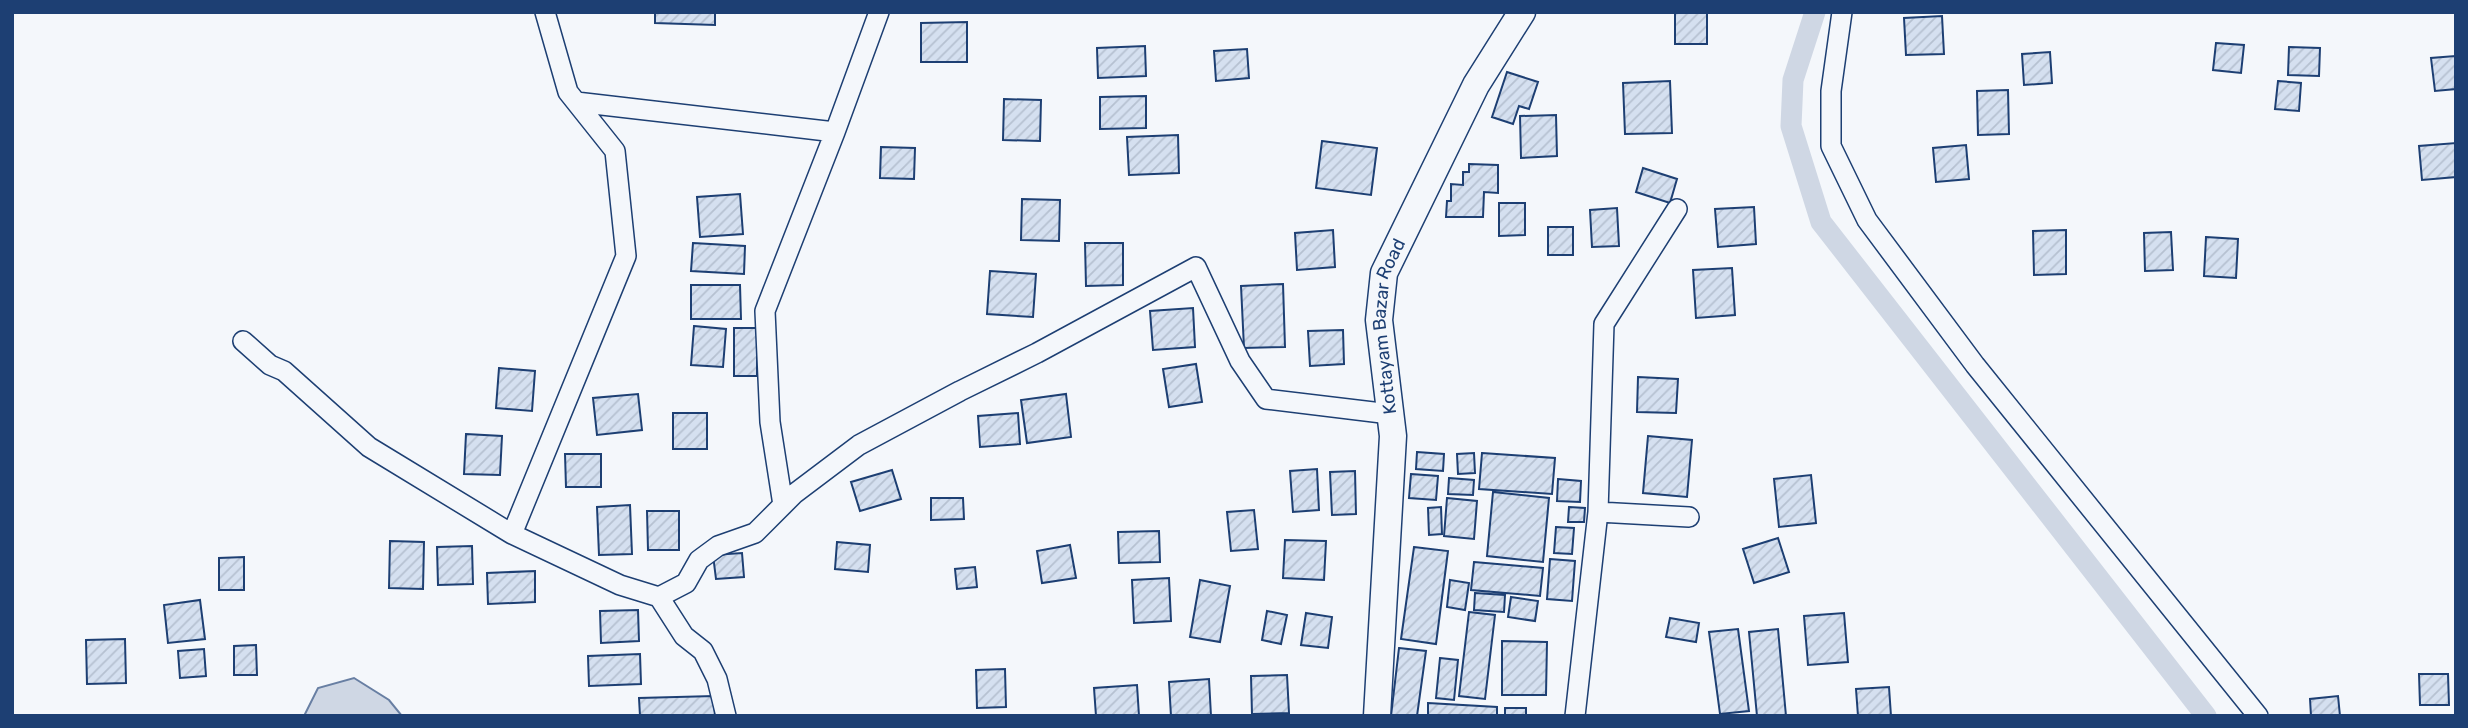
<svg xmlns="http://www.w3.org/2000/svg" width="2468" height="728" font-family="Rubik,sans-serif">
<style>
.water{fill:#cfd7e4;stroke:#687fa3;stroke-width:2}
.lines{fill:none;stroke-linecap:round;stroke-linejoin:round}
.canal{stroke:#cfd7e4;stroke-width:21}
.building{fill:url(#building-hatch);stroke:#1d3f73;stroke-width:2}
.minor-casing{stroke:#1d3f73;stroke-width:22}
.secondary-casing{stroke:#1d3f73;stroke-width:29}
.minor{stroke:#f4f7fb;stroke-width:19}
.secondary{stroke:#f4f7fb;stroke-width:26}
.labels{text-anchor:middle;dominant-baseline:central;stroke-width:5;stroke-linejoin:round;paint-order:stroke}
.street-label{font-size:18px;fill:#1d3f73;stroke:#f4f7fb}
</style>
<defs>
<pattern id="building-hatch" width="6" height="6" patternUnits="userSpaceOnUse" patternTransform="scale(1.75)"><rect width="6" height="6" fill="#d5e0f0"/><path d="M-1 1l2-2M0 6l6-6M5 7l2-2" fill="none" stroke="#b6c1d1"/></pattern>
</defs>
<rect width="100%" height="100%" fill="#f4f7fb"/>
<path class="water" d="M354 678 389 700 402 716H304L318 688Z"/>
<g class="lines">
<path class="canal" d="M1815 12 1793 80 1791 126 1821 222 2206 716"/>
</g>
<path class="building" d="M655 12H715V25L655 23Z
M1675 12H1707V44H1675Z
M1942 16 1944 54 1906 55 1904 18Z
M967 22V62H921V23Z
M2216 43 2244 45 2241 73 2213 70Z
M1145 46 1146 76 1098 78 1097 48Z
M2289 47 2320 48 2319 76 2288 75Z
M1247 49 1249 78 1216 81 1214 51Z
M2050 52 2052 83 2024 85 2022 54Z
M2455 56 2456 89 2435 91 2431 58Z
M1507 72 1538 82 1529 109 1519 106 1513 124 1492 117Z
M1670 81 1672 133 1625 134 1623 83Z
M2278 81 2301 83 2299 111 2275 109Z
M2008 90 2009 134 1978 135 1977 91Z
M1146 96V128L1100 129V97Z
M1004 99 1041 100 1040 141 1003 140Z
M1556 115 1557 156 1521 158 1520 116Z
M1178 135 1179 173 1129 175 1127 137Z
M1322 141 1377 148 1371 195 1316 188Z
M2456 143V177L2422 180 2419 146Z
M1966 145 1969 179 1936 182 1933 148Z
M881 147 915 148 914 179 880 178Z
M1469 164 1498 165V193L1484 192 1483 217H1446L1447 201H1451V184L1463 185V172H1469Z
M1643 168 1677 179 1670 203 1636 192Z
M740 194 743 234 700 237 697 197Z
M1022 199 1060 200 1059 241 1021 240Z
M1499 203H1525V235L1499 236Z
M1754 207 1756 244 1718 247 1715 209Z
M1617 208 1619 246 1592 247 1590 210Z
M1548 227H1573V255H1548Z
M1333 230 1335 267 1297 270 1295 233Z
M2066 230V274L2034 275 2033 231Z
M2171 232 2173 270 2145 271 2144 233Z
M2206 237 2238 239 2236 278 2204 276Z
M693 243 745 246 744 274 691 271Z
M1085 243H1123V285L1086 286Z
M1732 268 1735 315 1696 318 1693 270Z
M990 271 1036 274 1033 317 987 314Z
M1283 284 1285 347 1244 348 1241 286Z
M691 285H740L741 319H691Z
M1193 308 1195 347 1153 350 1150 311Z
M694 326 726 329 723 367 691 365Z
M734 328H757V376H734Z
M1343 330 1344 364 1310 366 1308 331Z
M1196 364 1202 402 1169 407 1163 369Z
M499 368 535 371 532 411 496 408Z
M1638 377 1678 379 1676 413 1637 412Z
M638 394 642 430 597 435 593 398Z
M1066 394 1071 437 1027 443 1021 400Z
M673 413H707V449H673Z
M1018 413 1020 444 980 447 978 416Z
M466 434 502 436 500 475 464 474Z
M1648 436 1692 440 1687 497 1643 493Z
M1417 452 1444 454 1443 471 1416 469Z
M1474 453 1475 473 1458 474 1457 454Z
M1482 453 1555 458 1552 494 1479 489Z
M565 454H601V487H566Z
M1317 469 1319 510 1293 512 1290 471Z
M892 470 901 499 860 511 851 482Z
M1355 471 1356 514 1332 515 1330 472Z
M1411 474 1438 476 1436 500 1409 498Z
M1811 475 1816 523 1779 527 1774 479Z
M1449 478 1474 480 1473 495 1448 494Z
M1558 479 1581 481 1580 502 1557 501Z
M1493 492 1549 498 1543 562 1487 556Z
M931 498H963L964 519 931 520Z
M1447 498 1477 501 1474 539 1444 536Z
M630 505 632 554 599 555 597 507Z
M1441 507 1442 534 1429 535 1428 508Z
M1569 507 1585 508 1584 522H1568Z
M1254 510 1258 549 1231 551 1227 512Z
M647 511H679V550H648Z
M1556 527 1574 528 1572 554 1554 553Z
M1159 531 1160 562 1119 563 1118 532Z
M1778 538 1789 572 1754 583 1743 549Z
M1285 540 1326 541 1324 580 1283 578Z
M390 541 424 542 423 589 389 588Z
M837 542 870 545 868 572 835 569Z
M1070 545 1076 578 1042 583 1037 551Z
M472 546 473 584 438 585 437 547Z
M1414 547 1448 551 1436 644 1401 639Z
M742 553 744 577 716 579 713 555Z
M244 557V590H219V558Z
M1550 559 1575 561 1572 601 1547 599Z
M1474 562 1543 568 1540 596 1471 590Z
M975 567 977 587 957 589 955 569Z
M535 571V602L488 604 487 573Z
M1169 578 1171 621 1134 623 1132 580Z
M1200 580 1230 586 1220 642 1190 637Z
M1450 580 1469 583 1465 610 1447 607Z
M1475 593 1505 595 1504 612 1474 610Z
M1511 597 1538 601 1535 621 1508 617Z
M200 600 205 639 168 643 164 605Z
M638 610 639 641 601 643 600 611Z
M1267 611 1287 615 1281 644 1262 640Z
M1469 612 1495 615 1485 699 1459 696Z
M1306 613 1332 617 1328 648 1301 645Z
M1844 613 1848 662 1808 665 1804 616Z
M1670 618 1699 623 1696 642 1666 637Z
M1738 629 1749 711 1720 714 1709 632Z
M1778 629 1786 716H1757L1749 632Z
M125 639 126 683 87 684 86 640Z
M1502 641 1547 642 1546 695H1502Z
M256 645 257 675H234V646Z
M1399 648 1426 651 1417 716H1391Z
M204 649 206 676 180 678 178 651Z
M640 654 641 684 589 686 588 656Z
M1440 658 1458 660 1454 700 1436 698Z
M1005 669 1006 707 977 708 976 670Z
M2419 674H2448L2449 705H2420Z
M1287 675 1289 713 1252 714 1251 676Z
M1209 679 1211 716H1171L1169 682Z
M1137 685 1139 716H1096L1094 688Z
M1889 687 1891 716H1858L1856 689Z
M714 696 715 716H640L639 698Z
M2338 696 2340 716H2311L2310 699Z
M1428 703 1497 707V716H1428Z
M1505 708H1526V716H1505Z"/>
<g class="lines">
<defs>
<path id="minor" d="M1842 12 1831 91V146L1867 220 1975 365 2258 716
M576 102 835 132 765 311 770 422 783 505
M835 132 879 12
M243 341 270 365 284 371 369 447 512 534 620 585 659 597 686 583 699 560 718 546 755 533 794 494 859 445 960 391 1037 353 1196 267 1240 361 1266 399 1390 414
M1598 512 1689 517
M512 534 626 256 615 151 568 92 545 12
M659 597 684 636 703 651 717 679 726 716
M1575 716 1598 512 1604 324 1677 209"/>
<g id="secondary">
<path id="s1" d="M1377 716 1393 436 1379 320 1384 273 1476 85 1522 12"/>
</g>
</defs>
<use href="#minor" class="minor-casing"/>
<use href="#secondary" class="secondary-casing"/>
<use href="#minor" class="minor"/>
<use href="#secondary" class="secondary"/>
</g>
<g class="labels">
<g class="street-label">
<text stroke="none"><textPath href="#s1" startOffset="392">Kottayam Bazar Road</textPath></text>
</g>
</g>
<rect width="2468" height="728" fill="none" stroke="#1d3f73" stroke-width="28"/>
</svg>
